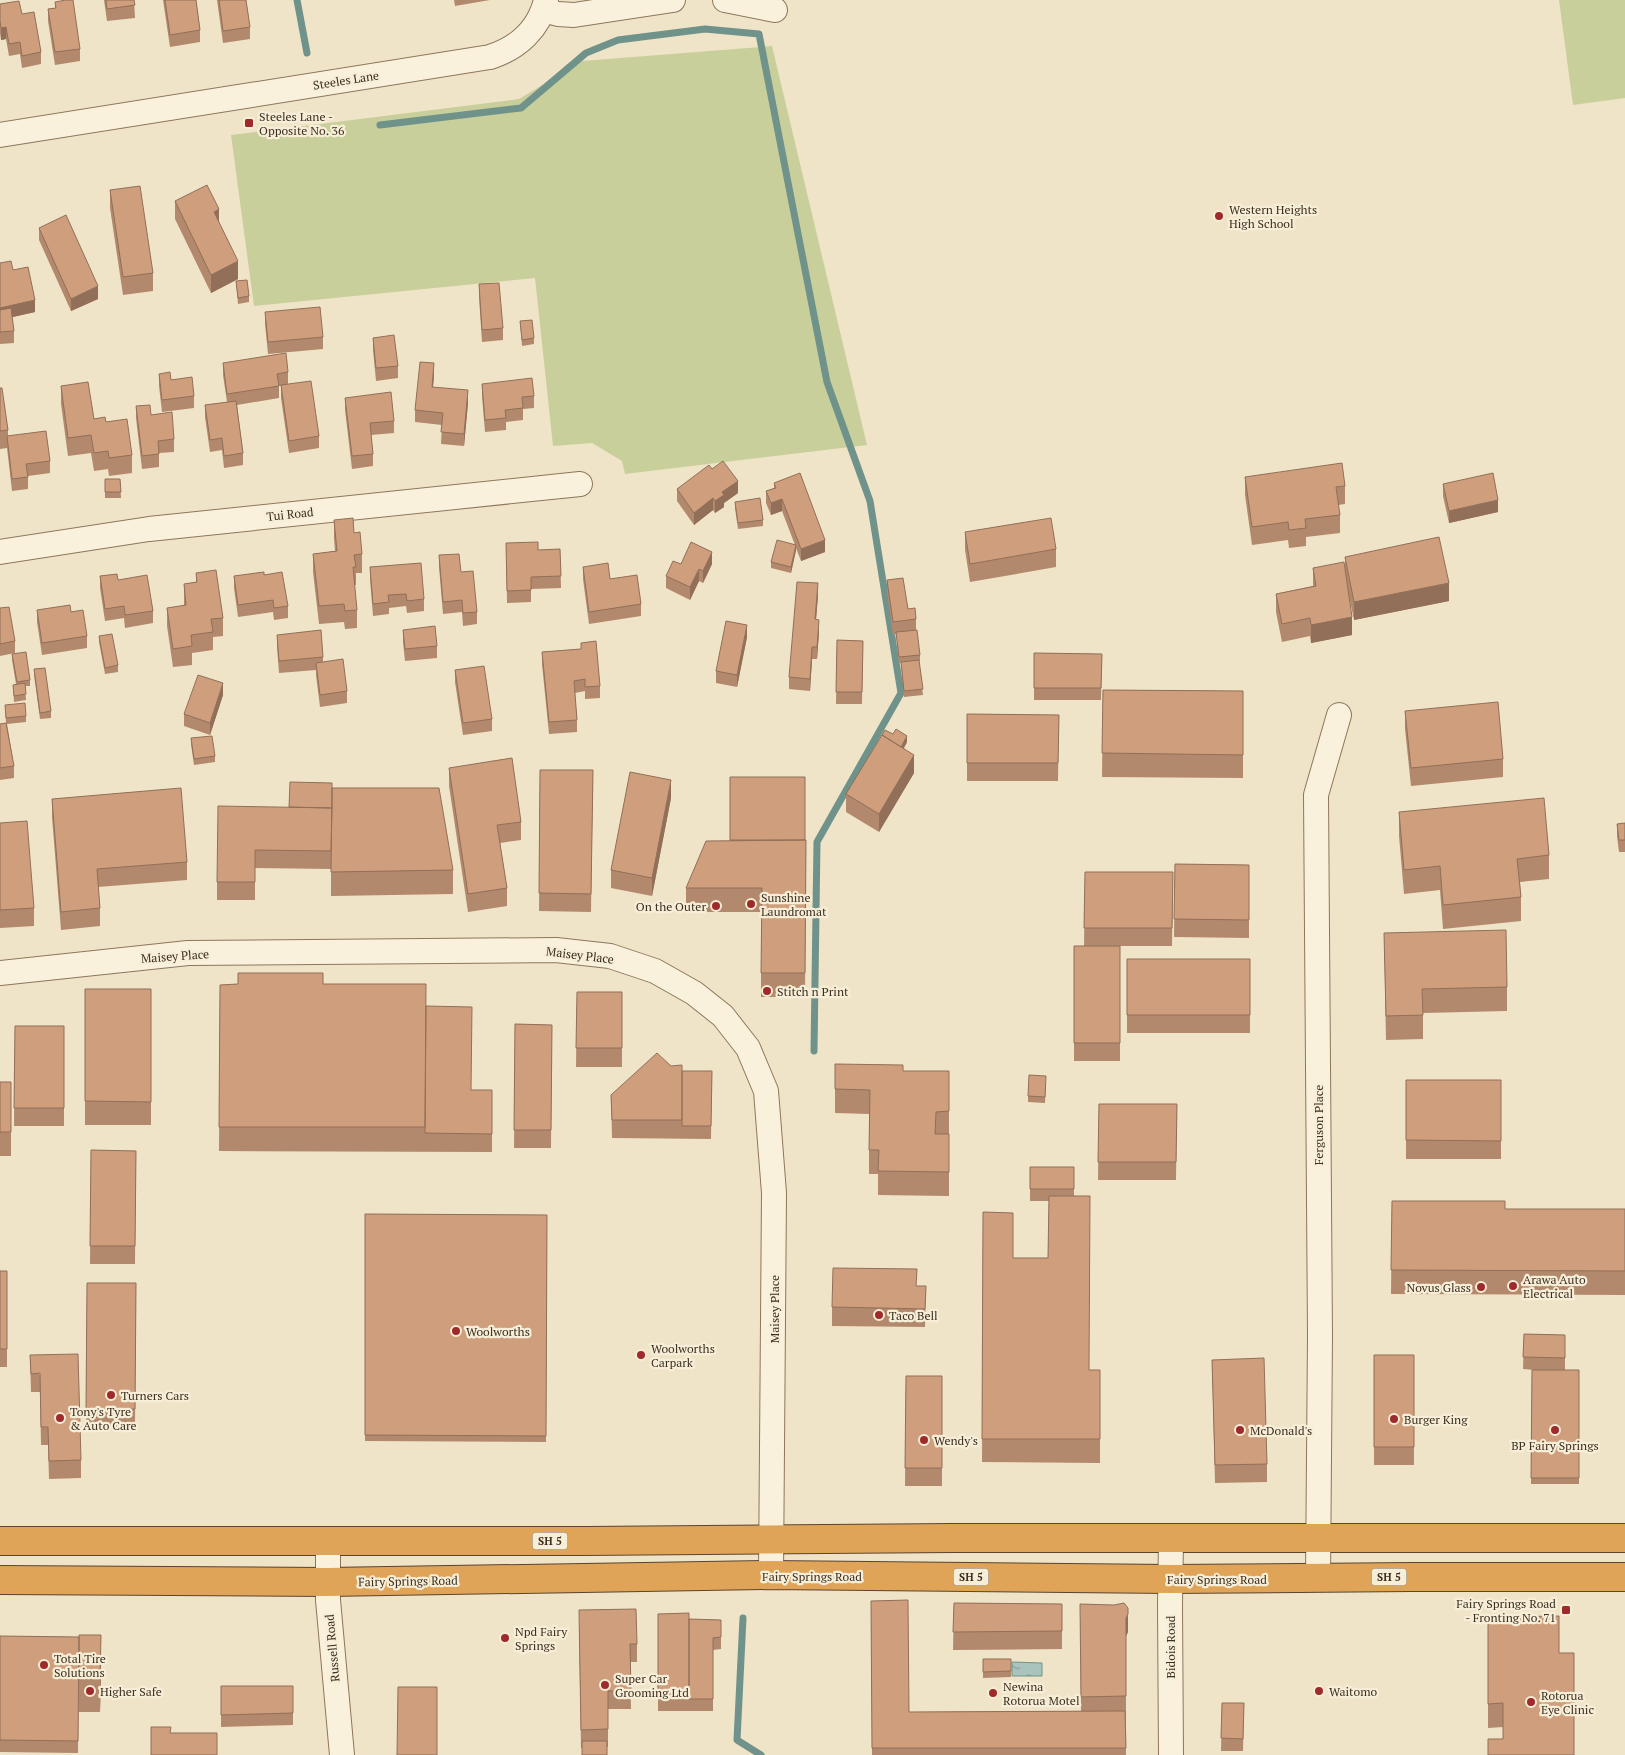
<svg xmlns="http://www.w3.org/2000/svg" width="1625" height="1755" font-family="'PT Serif',serif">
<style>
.green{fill:#c9cf9b}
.water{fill:url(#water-ripples);stroke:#6f938a}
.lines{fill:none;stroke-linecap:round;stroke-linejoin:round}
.stream{stroke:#6f938a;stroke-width:7}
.street-casing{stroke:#8d765c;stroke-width:26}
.highway-casing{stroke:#5b4430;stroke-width:30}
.street{stroke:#faf1dc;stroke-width:24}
.highway{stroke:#e0a458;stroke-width:28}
.wall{fill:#b2896c}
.shaded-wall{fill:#916f58}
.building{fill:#cf9f7d;stroke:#916f58}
.poi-dot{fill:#9e2a2b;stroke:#f7eed8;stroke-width:2}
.labels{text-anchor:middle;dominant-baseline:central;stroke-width:4.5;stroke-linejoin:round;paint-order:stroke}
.shield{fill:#f7eed8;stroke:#756857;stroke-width:1}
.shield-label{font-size:11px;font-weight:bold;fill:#3d2e20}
.street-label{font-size:12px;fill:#3d2e20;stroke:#f7eed8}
.poi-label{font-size:12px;fill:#3d2e20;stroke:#f7eed8;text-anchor:start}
</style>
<defs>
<pattern id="water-ripples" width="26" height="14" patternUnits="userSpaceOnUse" patternTransform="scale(1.25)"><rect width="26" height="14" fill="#a9c4bc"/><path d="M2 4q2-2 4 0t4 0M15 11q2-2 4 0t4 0" fill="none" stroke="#8ba098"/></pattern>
</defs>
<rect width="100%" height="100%" fill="#f0e4c8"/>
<path class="green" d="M1559 0H1625V98L1573 105Z
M772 46 867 445 625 474 622 461 592 443 553 446 535 278 254 306 231 135 519 99 582 61Z"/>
<path class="water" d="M1012 1662 1042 1663V1676H1012Z"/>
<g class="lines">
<path class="stream" d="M297 0 307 53
M380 125 521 108 586 53 618 40 705 29 759 34 827 382 870 501 901 693 817 842 814 1051
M743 1618 737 1740 761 1755"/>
<defs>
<path id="street" d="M725 0 775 10
M543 10 558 14 574 15 673 0
M0 135 490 57C518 48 539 29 546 0
M0 552 149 529 580 484
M0 973 188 953 556 950 610 956 655 971 694 993 723 1016 748 1048 766 1091 774 1193 771 1575
M328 1541V1600L342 1755
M1318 1579 1320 1336 1316 795 1339 715
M1171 1755 1170 1606 1171 1539"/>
<path id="highway" d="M0 1541H585L953 1538H1625
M0 1580 327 1582 771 1575 1170 1579 1412 1577H1625"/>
</defs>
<use href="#street" class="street-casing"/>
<use href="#highway" class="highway-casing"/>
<use href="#street" class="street"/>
<use href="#highway" class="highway"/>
</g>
<path class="wall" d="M104 0H134L135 18 107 21Z
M163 0H196L200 30V42L170 47Z
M217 0H246L250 27V39L223 43Z
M454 0H490L455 6Z
M55 2 80 49V61L55 65 48 21V9L55 8Z
M0 4 22 14 41 52V64L22 68 20 54 9 56 6 39 1 40 0 33Z
M110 190 153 273V291L123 295 110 208Z
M175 201 219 222 238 279 211 293 175 219Z
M39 228 98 299 71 311 39 240Z
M0 263 13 270 35 312 12 317 14 331V343L0 344Z
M236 281 249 296V302L238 304Z
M479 284 503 328V340L482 342 479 297Z
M265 312 323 337V349L268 354 265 324Z
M520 321 534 338V344L522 346Z
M373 338 398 366V378L376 381 373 350Z
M223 363 288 372V384L319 436V448L289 453 281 398V386H279V398L237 405 243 453V465L224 468 222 450 210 452 205 417V405L227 402 223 375Z
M159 374 171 380 194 396V408L162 412 159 386Z
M434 375 433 387 468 403 464 446 441 444 442 425 415 422V410Z
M482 384 534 396V408L523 409V420L506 422V430L485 432 482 396Z
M61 386 94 419 106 422 132 455V473L109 476 108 469 94 471 91 453 68 456 61 404Z
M0 388 8 430V436L50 461V473L28 476V489L12 491 7 448 0 449Z
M345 398 394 421V433L371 435 373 454V466L352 469 345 410Z
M136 406 151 415 174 439V452L159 453V467L142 469 136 418Z
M712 469 738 493 724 503V507L715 513 713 510 694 525 677 501V489Z
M1245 477 1345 486V504L1338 505 1340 515V533L1306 537V546L1289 548 1288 540 1252 545 1245 495Z
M105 479H120L121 498H105Z
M774 483 825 552 801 561 796 548 791 573 771 568V562L795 545 782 511 771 515 766 503V491L774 488Z
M1443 484 1498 512 1449 523 1443 496Z
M735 502 763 520V526L738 529 735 508Z
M334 520 354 533 362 554V573H356V585H354L357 610V628L345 629 344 622 319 624 313 572V554L335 551 334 538Z
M965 532 1056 549V567L970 582 965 550Z
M506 543 538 550 560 549 561 588 531 589V602L507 603Z
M439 555 461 572 477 612V624L463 626 462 612 443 614 439 567Z
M1345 557 1449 601 1354 620 1349 596 1352 635 1311 643 1310 636 1282 642 1276 612V594L1313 586V568L1345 567Z
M681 564H712L703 583 699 581 690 600 666 588V576Z
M370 567 424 599V611L407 613 406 606 389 608V614L373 616 370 579Z
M583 567 610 579 641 604V616L589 624 583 579Z
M196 573 223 618V636L213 637V650L192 653V665L173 667 167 626V608L184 606V584L196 582Z
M264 575 288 606V618L274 620 273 612 238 617 234 588V576Z
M100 576 118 580 153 611V623L125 628 124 618 105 621 100 588Z
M887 580 908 609 916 619V630L920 655V661H919L923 695 904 697 901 663H899L896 634 893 635 887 592Z
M818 596 816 619 819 632 817 659H812L810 691 789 689V677Z
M0 608 15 641V653L0 656Z
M37 610 71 612 87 636V648L42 655 37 622Z
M403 630 437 646V658L405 661 403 642Z
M277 635 323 657V662L347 691V703L320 707 316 675V670L279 673 277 647Z
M99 636 118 665V672L105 674 99 642Z
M747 637 737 687 716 683V671Z
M837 640 863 641 862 704H836Z
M581 643 600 686V698L585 699V691L575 693 577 720V732L549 734 542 664V652L581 649Z
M1034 653 1102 654 1101 700H1034Z
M12 654 30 680V686H25L26 700 14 702 13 685 16 684 12 660Z
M34 669 51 711V718L40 719 34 675Z
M455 670 492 719V731L463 735 455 682Z
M1103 690 1243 691V778L1102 777Z
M223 695 210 735 184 726V714Z
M5 705 26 716V722L7 724 14 766V778L0 780V724L6 723Z
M1405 711 1503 759V777L1411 786 1405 729Z
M967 714 1059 715 1058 781H967Z
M191 738 215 756V762L194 765 191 744Z
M907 742 904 748 914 773 879 832 846 812V794Z
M449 768 521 822V840L500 843 507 888V906L468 912 449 786Z
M540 770H593L591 912 539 911Z
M730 777 805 840H806L805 997H761V912H686V888L730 841Z
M332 788 453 870V894L331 896V832V869L255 868V900H217V882L289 807Z
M671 798 652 896 611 888V870Z
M52 799 187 862V880L98 887 100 908V926L61 930 52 817Z
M1399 812 1549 855V879L1520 882 1521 897V921L1443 929 1440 890 1404 894 1399 836Z
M0 823 34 908V926L0 928Z
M1625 823V852H1619L1617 836V824Z
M1175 864 1249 865V938L1174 937Z
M1085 872H1173L1172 946H1120V1061H1074V946H1084Z
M1384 933 1507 987V1011L1423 1013V1039L1386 1040Z
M1127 959H1250V1033H1127Z
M238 984H323L426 1063 471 1090H492V1152L219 1151 220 985Z
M85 989H151V1125H85Z
M577 992H622V1067H576Z
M515 1024 552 1025 551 1148H514Z
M15 1026H64V1126H14Z
M835 1064 903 1071H949V1196L878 1195V1174H869V1114L835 1113Z
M671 1066 682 1071H712L711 1139 612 1138 611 1095Z
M1406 1080H1501V1159H1406Z
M0 1082H11V1156H0Z
M1046 1082 1045 1103 1028 1102V1096Z
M1099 1104H1177L1176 1180H1098Z
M91 1150 136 1151 135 1264H90Z
M1030 1167H1074V1196L1089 1370H1100V1463L982 1462 983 1212 1013 1258H1048L1049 1201H1030Z
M1392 1201 1505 1209H1625V1295L1391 1294Z
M365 1214 547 1215 546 1442 365 1441Z
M0 1271H7V1367H0Z
M87 1283H136L135 1427H86Z
M917 1286H926L925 1327 832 1326V1307Z
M1524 1334 1565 1335V1370H1579V1484H1531L1532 1370H1534L1523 1369Z
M30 1355 81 1460V1478L49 1479 48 1445H41L40 1392H31Z
M1374 1355H1414V1465H1374Z
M1212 1360 1267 1464V1482L1215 1483Z
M906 1376H942V1486H905Z
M871 1601 909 1712 1081 1711 1080 1622 1128 1632 1126 1636V1755H872Z
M954 1603 1062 1604V1649L953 1650Z
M658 1614 689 1619 721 1620V1649L713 1650V1711H689V1637V1711H658Z
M1559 1616 1503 1727 1488 1728V1617Z
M579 1628 637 1644V1662H630L631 1709H608V1747L581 1748Z
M0 1636 79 1637 78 1753 0 1752Z
M983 1659H1011V1677L983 1678Z
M101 1669 100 1712H79V1677Z
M221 1686H293V1725L221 1727Z
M1222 1703H1244L1243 1751H1221Z"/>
<path class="shaded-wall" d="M6 27V39L1 40V28Z
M219 209V227L214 212Z
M238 261V279L211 293V275Z
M98 286V299L71 311V299Z
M35 300V312L0 320V308Z
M434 363V375L432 399V387Z
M468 390V403L464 446V434Z
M738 481V493L724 503V507L715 513V501L722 492Z
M713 498V510L694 525V513Z
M782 499V511L771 515V503Z
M1498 500V512L1449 523V511Z
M825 540V552L801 561V549Z
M796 545V551L791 573V567Z
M712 552V564L703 583V571Z
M699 569V581L690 600V587Z
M818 583V596L815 631V619Z
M1449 583V601L1354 620V602Z
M1352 617V635L1311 643V625Z
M819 620V632L817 659V647Z
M747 625V637L737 687V675Z
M812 647V659L810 691V679Z
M223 683V695L210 735V723Z
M907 736V742L898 758V752Z
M914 755V773L879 832V814Z
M671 780V798L652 896V878Z
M1128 1614V1632L1126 1636V1714V1618Z
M101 1635V1669L100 1712V1677Z"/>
<path class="building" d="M66 0H73L80 49 55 52 48 9 56 8 55 2Z
M106 0H134L135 5 107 9Z
M165 0H196L200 30 170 35Z
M219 0H246L250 27 223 31Z
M19 1 22 14 34 12 41 52 22 56 20 42 9 44 6 27 1 28 0 21V4Z
M207 185 219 209 214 212 238 261 211 275 175 201Z
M140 186 153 273 123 277 110 190Z
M66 215 98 286 71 299 39 228Z
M11 261 13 270 28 267 35 300 0 308V263Z
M247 280 249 296 238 298 236 281Z
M499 283 503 328 482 330 479 284Z
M320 307 323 337 268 342 265 312Z
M11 308 14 331 0 332V310Z
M532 320 534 338 522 340 520 321Z
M394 335 398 366 376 368 373 338Z
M286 353 288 372 277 374 279 386 227 394 223 363Z
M420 362 434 363 432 387 468 390 464 434 441 432 443 413 415 410Z
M170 372 171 380 192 377 194 396 162 400 159 374Z
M532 378 534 396 522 397 523 408 505 410 506 418 485 420 482 384Z
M311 381 319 436 289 441 281 385Z
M88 382 94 419 105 417 106 422 127 419 132 455 109 458 108 451 94 453 91 435 68 438 61 386Z
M0 388H2L8 430 0 431Z
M391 392 394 421 370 423 373 454 352 456 345 398Z
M236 401 243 453 224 456 222 438 210 440 205 405Z
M150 405 151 415 172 412 174 439 158 441 159 454 142 456 136 406Z
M46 431 50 461 26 464 28 477 12 479 7 436Z
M723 461 738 481 722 492 724 495 715 501 713 498 694 513 677 489 709 465 712 469Z
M1342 463 1345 486 1336 487 1340 515 1305 519 1306 528 1289 530 1288 522 1252 527 1245 477Z
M800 473 825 540 801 549 782 499 771 503 766 491 776 488 774 483Z
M1493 473 1498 500 1449 511 1443 484Z
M105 479H120L121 492H105Z
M760 498 763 520 738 523 735 502Z
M353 518 354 533 360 532 362 554 354 555 356 567H353L357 610 345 611 344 604 319 606 313 554 337 551 334 520Z
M1051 518 1056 549 970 564 965 532Z
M1439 537 1449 583 1354 602 1345 557Z
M777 540 796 545 791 567 771 562Z
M538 542V550L560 549 561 576 531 577V590L507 591 506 543Z
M691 542 712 552 703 571 699 569 690 587 666 576 673 561 681 564Z
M459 554 461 572 473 571 477 612 463 613 462 600 443 602 439 555Z
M1344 562 1352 617 1311 625 1310 618 1282 624 1276 594 1316 586 1313 568Z
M421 563 424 599 407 601 406 594 388 595 389 602 373 604 370 567Z
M608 563 610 579 637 575 641 604 589 612 583 567Z
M216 570 223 618 211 619 213 632 191 635 192 646 173 649 167 608 186 605 184 584 197 582 196 573Z
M264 572V575L282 572 288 606 274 608 273 600 238 605 234 576Z
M117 574 118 580 147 575 153 611 125 615 124 606 105 609 100 576Z
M903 578 908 609 915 608 916 619 893 622 887 580Z
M797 582 818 583 815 619 819 620 817 647H812L810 679 789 677Z
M70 605 71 612 83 610 87 636 42 643 37 610Z
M9 607 15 641 0 644V608Z
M726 621 747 625 737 675 716 671Z
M435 626 437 646 405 649 403 630Z
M321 630 323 657 279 661 277 635Z
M917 630 920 655 899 657 896 632Z
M112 634 118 665 105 668 99 636Z
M837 640 863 641 862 692H836Z
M596 641 600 686 585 687V679L574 681 577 720 549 722 542 652 581 649V643Z
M26 652 30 680 17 682 12 654Z
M1034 653 1102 654 1101 688H1034Z
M343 659 347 691 320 695 316 663Z
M919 660 923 689 904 691 901 662Z
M484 666 492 719 463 723 455 670Z
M45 668 51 711 40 713 34 669Z
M198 675 223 683 210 723 184 714Z
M25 683 26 694 14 696 13 685Z
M1103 690 1243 691V755L1102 753Z
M1498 702 1503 759 1411 768 1405 711Z
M25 703 26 716 6 718 5 705Z
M967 714 1059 715 1058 763H967Z
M6 723 14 766 0 768V724Z
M896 729 907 736 901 747 882 735 885 730 893 734Z
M882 735 914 755 879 814 846 794Z
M212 736 215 756 194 759 191 738Z
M512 758 521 822 497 825 507 888 468 894 449 768Z
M540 770H593L591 894 539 893Z
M630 772 671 780 652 878 611 870Z
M730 777H805V840H730Z
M290 782 332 783V808L289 807Z
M181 788 187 862 97 869 100 908 61 912 52 799Z
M332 788H439L453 870 331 872Z
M1544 798 1549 855 1517 859 1521 897 1443 905 1440 866 1404 870 1399 812Z
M218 806 332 808 331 851 255 850V882H217Z
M27 821 34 908 0 910V823Z
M1625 823V840H1619L1617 824Z
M806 840 805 973H761L762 888H686L706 841Z
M1175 864 1249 865V920L1174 919Z
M1085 872H1173L1172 928H1084Z
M1506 930 1507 987 1422 989 1423 1015 1386 1016 1384 933Z
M1074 946H1120V1043H1074Z
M1127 959H1250V1015H1127Z
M238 973H323V984H426L425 1127H219L220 985 238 984Z
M85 989H151V1102L85 1101Z
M577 992H622V1048H576Z
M426 1006 472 1007 471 1090H492V1134L425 1133Z
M515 1024 552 1025 551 1130H514Z
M15 1026H64V1108H14Z
M657 1053 671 1066 682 1065V1120H612L611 1095Z
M835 1064 903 1065V1071H949V1111L936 1112 935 1134H949V1172L878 1171 879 1150H869L870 1090 835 1089Z
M682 1071H712L711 1126H682Z
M1029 1075 1046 1076 1045 1097 1028 1096Z
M1406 1080H1501V1141L1406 1140Z
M0 1082H11V1132H0Z
M1099 1104H1177L1176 1162H1098Z
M91 1150 136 1151 135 1246H90Z
M1030 1167H1074V1189H1030Z
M1049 1196H1090L1089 1370H1100V1439H982L983 1212 1013 1213V1258H1048Z
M1392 1201H1505V1209H1625V1271L1391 1270Z
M365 1214 547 1215 546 1436 365 1435Z
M833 1268 917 1269 916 1286H926L925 1309 832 1307Z
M0 1271H7V1349H0Z
M87 1283H136L135 1409H86Z
M1524 1334 1565 1335V1358L1523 1357Z
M78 1354 81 1460 49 1461 48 1427H41L40 1373 31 1374 30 1355Z
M1374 1355H1414V1447H1374Z
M1264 1358 1267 1464 1215 1465 1212 1360Z
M1532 1370H1579V1478H1531Z
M906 1376H942V1468H905Z
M908 1600 909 1712 1125 1711 1126 1748H872L871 1601Z
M954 1603 1062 1604V1631L953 1632Z
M1124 1603 1128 1608V1614L1126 1618V1696L1081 1697 1080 1604 1114 1605Z
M636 1609 637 1644H630L631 1691H608V1729L581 1730 579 1610Z
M689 1613V1693H658V1614Z
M1559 1616V1653H1574V1755H1488V1739H1503V1703L1488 1704V1617Z
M689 1619 721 1620V1637L713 1638V1699H689Z
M79 1635H101L100 1677H79Z
M0 1636 79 1637 78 1741 0 1740Z
M983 1659H1011V1671L983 1672Z
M221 1686H293V1713L221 1715Z
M398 1687H437V1755H397Z
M1222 1703H1244L1243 1739 1221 1738Z
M151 1727H171L170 1733H217V1755H151Z
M582 1741H607V1755H582Z"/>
<g class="poi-dot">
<rect x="244" y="118" width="10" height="10" rx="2.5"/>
<circle cx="1219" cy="216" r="5"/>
<circle cx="751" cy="904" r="5"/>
<circle cx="716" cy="906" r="5"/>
<circle cx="767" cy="991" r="5"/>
<circle cx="1513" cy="1286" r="5"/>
<circle cx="1481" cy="1287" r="5"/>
<circle cx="879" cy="1315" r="5"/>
<circle cx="456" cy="1331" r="5"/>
<circle cx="641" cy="1355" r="5"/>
<circle cx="111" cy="1395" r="5"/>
<circle cx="60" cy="1418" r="5"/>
<circle cx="1394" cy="1419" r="5"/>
<circle cx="1240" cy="1430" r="5"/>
<circle cx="1555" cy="1430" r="5"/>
<circle cx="924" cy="1440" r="5"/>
<rect x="1561" y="1605" width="10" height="10" rx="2.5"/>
<circle cx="505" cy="1638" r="5"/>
<circle cx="44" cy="1665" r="5"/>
<circle cx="605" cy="1685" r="5"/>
<circle cx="90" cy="1691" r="5"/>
<circle cx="1319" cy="1691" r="5"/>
<circle cx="993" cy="1693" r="5"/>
<circle cx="1531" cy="1702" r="5"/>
</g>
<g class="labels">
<g class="shield">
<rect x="532.5" y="1532.5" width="35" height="17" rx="4"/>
<rect x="953.5" y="1568.5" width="35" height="17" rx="4"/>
<rect x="1371.5" y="1568.5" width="35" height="17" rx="4"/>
</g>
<g class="shield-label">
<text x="550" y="1541">SH 5</text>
<text x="971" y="1577">SH 5</text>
<text x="1389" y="1577">SH 5</text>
</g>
<g class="street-label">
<text transform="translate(346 80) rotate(-9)">Steeles Lane</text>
<text transform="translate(290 514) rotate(-6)">Tui Road</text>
<text transform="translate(580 955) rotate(7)">Maisey Place</text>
<text transform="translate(175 956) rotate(-4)">Maisey Place</text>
<text transform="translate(1318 1125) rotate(-90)">Ferguson Place</text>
<text transform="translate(774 1309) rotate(-90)">Maisey Place</text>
<text x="812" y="1576">Fairy Springs Road</text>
<text x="1217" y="1579">Fairy Springs Road</text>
<text transform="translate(408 1581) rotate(-1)">Fairy Springs Road</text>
<text transform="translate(1170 1647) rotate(-90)">Bidois Road</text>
<text transform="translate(332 1648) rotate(-95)">Russell Road</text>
</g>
<g class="poi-label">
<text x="259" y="116">Steeles Lane -<tspan x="259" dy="14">Opposite No. 36</tspan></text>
<text x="1229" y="209">Western Heights<tspan x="1229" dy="14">High School</tspan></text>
<text x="761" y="897">Sunshine<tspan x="761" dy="14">Laundromat</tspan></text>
<text x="706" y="906" text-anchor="end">On the Outer</text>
<text x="777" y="991">Stitch n Print</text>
<text x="1523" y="1279">Arawa Auto<tspan x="1523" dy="14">Electrical</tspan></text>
<text x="1471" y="1287" text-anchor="end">Novus Glass</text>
<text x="889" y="1315">Taco Bell</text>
<text x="466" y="1331">Woolworths</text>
<text x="651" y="1348">Woolworths<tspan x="651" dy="14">Carpark</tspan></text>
<text x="121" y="1395">Turners Cars</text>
<text x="70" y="1411">Tony's Tyre<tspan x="70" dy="14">&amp; Auto Care</tspan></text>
<text x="1404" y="1419">Burger King</text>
<text x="1250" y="1430">McDonald's</text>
<text x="934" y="1440">Wendy's</text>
<text x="1555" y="1445" text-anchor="middle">BP Fairy Springs</text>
<text x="1556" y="1603" text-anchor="end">Fairy Springs Road<tspan x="1556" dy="14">- Fronting No. 71</tspan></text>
<text x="515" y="1631">Npd Fairy<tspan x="515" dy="14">Springs</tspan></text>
<text x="54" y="1658">Total Tire<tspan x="54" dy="14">Solutions</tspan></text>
<text x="615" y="1678">Super Car<tspan x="615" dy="14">Grooming Ltd</tspan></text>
<text x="1003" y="1686">Newina<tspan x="1003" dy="14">Rotorua Motel</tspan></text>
<text x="100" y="1691">Higher Safe</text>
<text x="1329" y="1691">Waitomo</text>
<text x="1541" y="1695">Rotorua<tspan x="1541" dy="14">Eye Clinic</tspan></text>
</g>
</g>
</svg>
